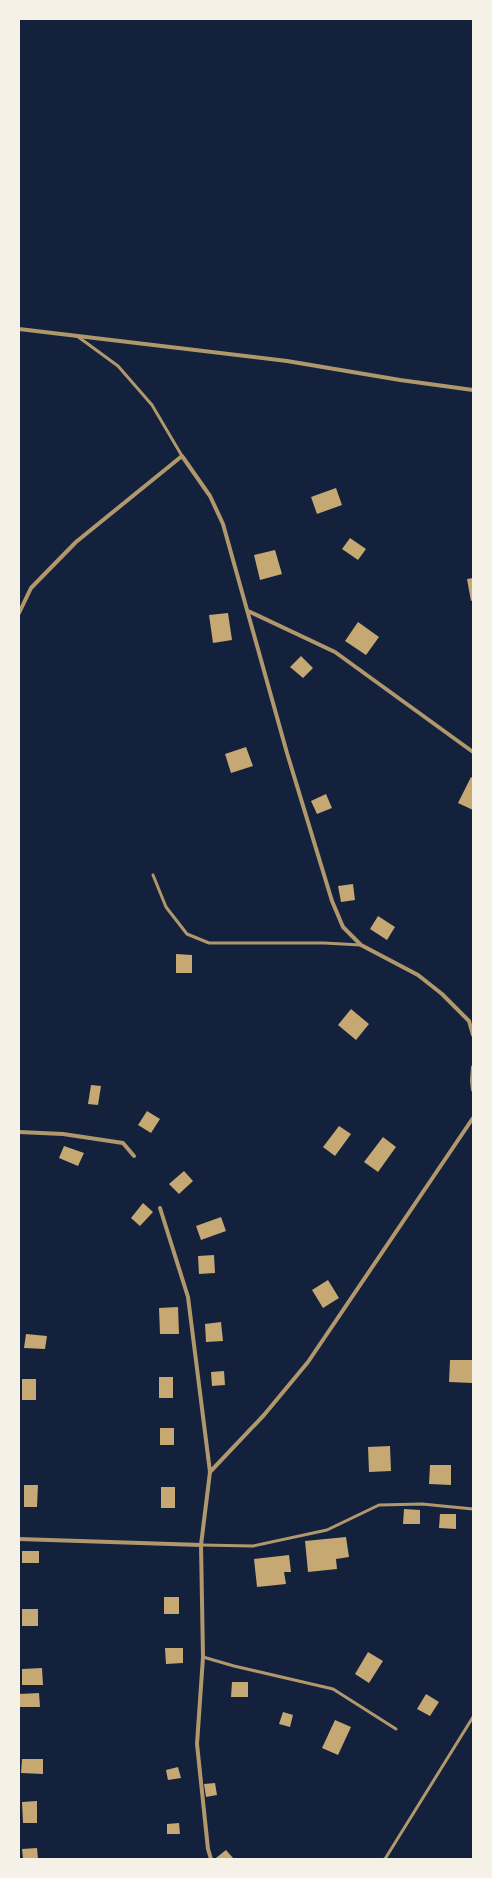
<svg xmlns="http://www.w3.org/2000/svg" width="492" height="1878" font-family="'Noto Serif',serif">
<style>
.building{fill:#c6a872}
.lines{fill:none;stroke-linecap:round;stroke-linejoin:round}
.service{stroke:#b1986c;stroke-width:3}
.minor{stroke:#b1986c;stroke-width:4}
</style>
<rect width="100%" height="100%" fill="#14213d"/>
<path class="building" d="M336 488 342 505 317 514 311 497Z
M350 538 366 549 358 560 342 549Z
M275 550 282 574 260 580 254 555Z
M473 578V600L471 601 467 579Z
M228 613 232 640 213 643 209 615Z
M358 622 379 637 366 655 345 641Z
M301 656 313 668 303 678 290 667Z
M246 747 253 766 231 773 225 754Z
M471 777 473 778V810L458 803Z
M326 794 332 808 317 814 311 801Z
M353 884 355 900 341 902 338 886Z
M378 916 395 927 387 940 370 929Z
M176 954 192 955V973H176Z
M351 1009 369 1024 356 1040 338 1025Z
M91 1085 101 1086 98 1105 88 1104Z
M147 1111 160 1119 151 1133 138 1125Z
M339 1126 351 1134 335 1156 323 1147Z
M383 1137 396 1147 378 1172 364 1162Z
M64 1146 84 1153 78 1166 59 1158Z
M184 1171 193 1181 179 1194 169 1184Z
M143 1203 153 1212 140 1226 131 1218Z
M221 1217 226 1231 201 1240 196 1226Z
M214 1255 215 1273 199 1274 198 1256Z
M328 1280 339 1298 323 1308 312 1290Z
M178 1307 179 1334H160L159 1308Z
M221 1322 223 1341 206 1342 205 1324Z
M26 1334 47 1336 45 1349 24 1348Z
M450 1360H473V1383L449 1382Z
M224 1371 225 1385 212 1386 211 1372Z
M159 1377H173V1398H159Z
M22 1379H36V1400H22Z
M160 1428H174V1445H160Z
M390 1446 391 1471 369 1472 368 1447Z
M430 1465H451V1485L429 1484Z
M24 1485H38L37 1507H24Z
M161 1487H175V1508H161Z
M404 1509 420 1510V1524H403Z
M440 1514H456V1529L439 1528Z
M346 1537 349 1557 336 1559 337 1569 308 1572 305 1541Z
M22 1551H39V1563H22Z
M289 1555 291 1572H284L286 1584 257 1587 254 1559Z
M164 1597H179V1614H164Z
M22 1609H38V1626H22Z
M165 1648H183V1663L166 1664Z
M368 1652 383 1661 369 1683 355 1674Z
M42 1668 43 1685H22V1669Z
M232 1682H248V1697H231Z
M39 1693 40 1707H19V1694Z
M426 1694 439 1702 430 1716 417 1709Z
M283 1712 293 1715 290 1727 279 1724Z
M335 1720 351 1727 338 1755 322 1748Z
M22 1759H43V1774L21 1773Z
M178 1767 181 1778 168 1780 166 1770Z
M215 1783 217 1795 206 1797 204 1784Z
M37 1801V1823H23L22 1802Z
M179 1823 180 1834H167V1824Z
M37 1848 38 1859H23L22 1849Z
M226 1850 233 1858 217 1859 216 1858Z"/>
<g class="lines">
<path class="service" d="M77 336 118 366 152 405 182 456
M153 875 166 907 187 934 209 943H324L361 945
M201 1545 253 1546 327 1530 379 1505 422 1504 473 1509
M203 1657 234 1666 333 1689 396 1729
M385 1859 473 1717"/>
<path class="minor" d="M19 329 287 361 400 380 473 390
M248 611 335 652 473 752
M19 613 31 588 76 542 182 456 210 496 223 524 287 753 332 901 343 927 361 945 418 975 442 994 469 1021 473 1035
M473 1067 472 1081 473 1090
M19 1132 63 1134 123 1143 134 1156
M210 1472 264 1415 308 1362 473 1118
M19 1539 201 1545 210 1472 188 1297 160 1208
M201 1545 203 1657 197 1744 208 1849 211 1859"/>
</g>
<rect width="492" height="1878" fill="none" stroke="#f6f1e7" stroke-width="40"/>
</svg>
